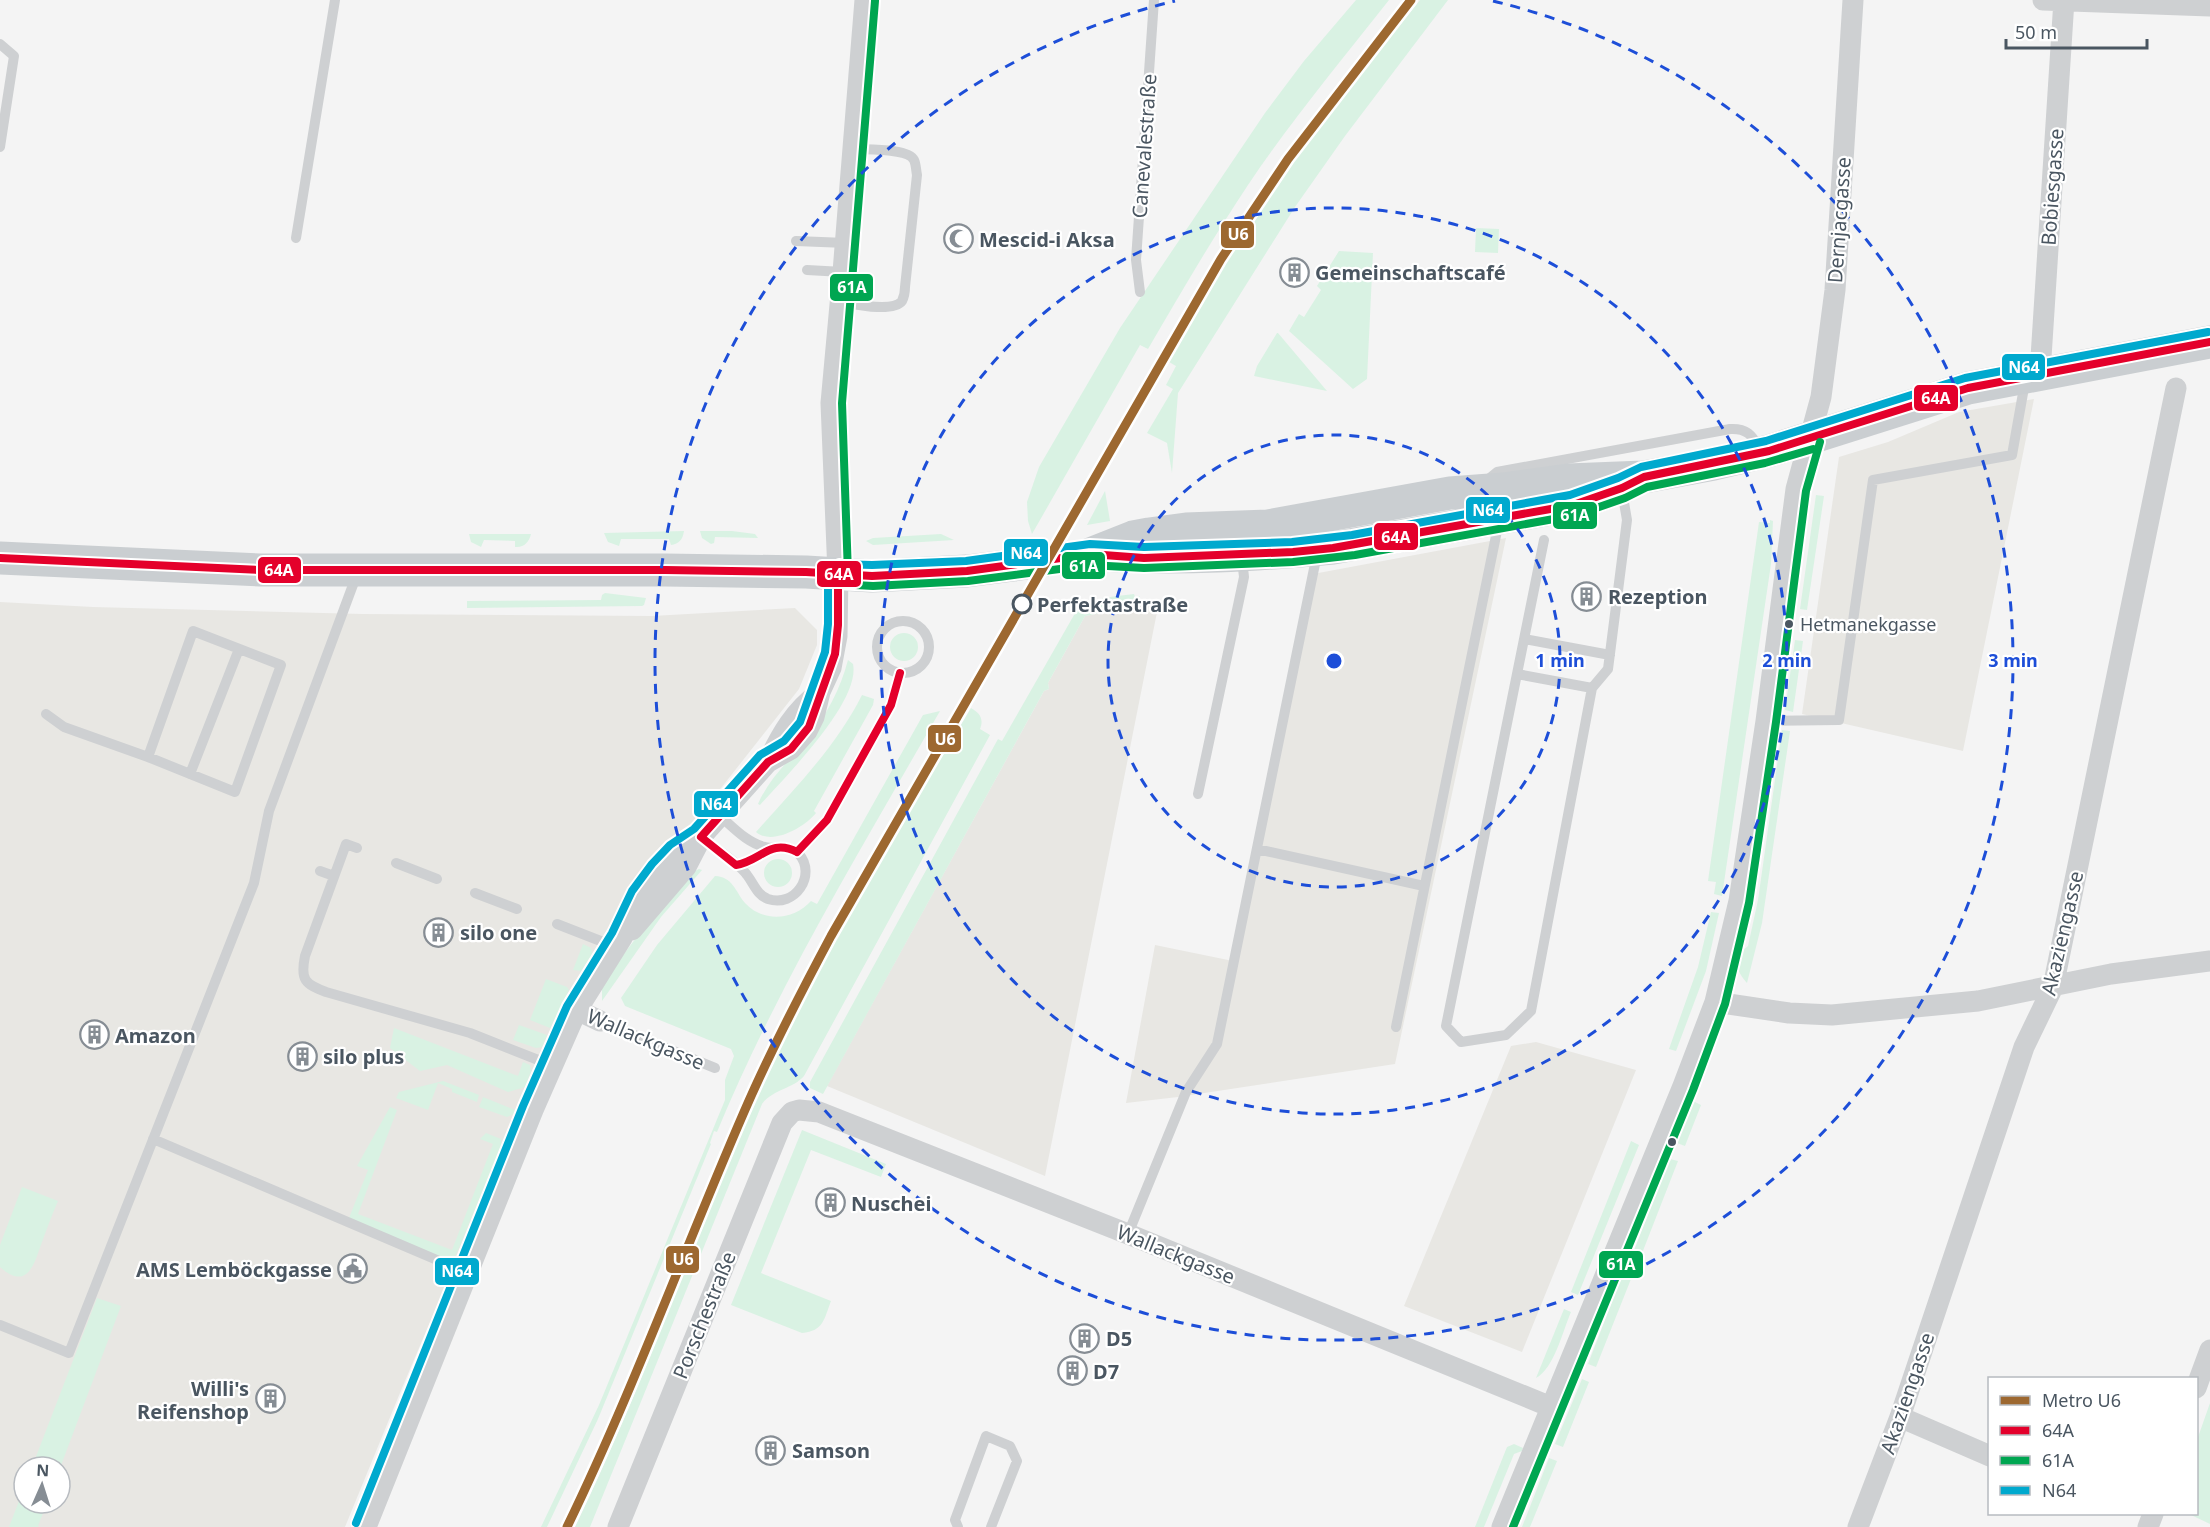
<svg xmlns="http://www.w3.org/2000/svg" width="2210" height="1527" font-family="'Noto Sans',sans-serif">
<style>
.commercial{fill:#e8e7e3;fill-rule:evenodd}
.green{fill:#d9f2e3}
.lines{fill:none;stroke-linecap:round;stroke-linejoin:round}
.primary-tunnel{stroke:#d2d4d7;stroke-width:33;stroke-dasharray:33 16;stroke-linecap:butt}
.lane{stroke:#ced0d2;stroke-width:10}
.street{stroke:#ced0d2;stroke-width:21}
.primary{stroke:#caced1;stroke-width:33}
.bus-1-casing{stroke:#fff;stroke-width:12}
.bus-2-casing{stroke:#fff;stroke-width:12}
.bus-3-casing{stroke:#fff;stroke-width:12}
.bus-1{stroke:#e4002b;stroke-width:8}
.bus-2{stroke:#00a651;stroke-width:8}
.bus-3{stroke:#00a9ce;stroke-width:8}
.metro-1-casing{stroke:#fff;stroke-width:14}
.metro-1{stroke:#9d6830;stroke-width:9}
.ring{fill:none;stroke:#1d4ed8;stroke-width:3;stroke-dasharray:10 8}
.stop-dot{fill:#fff;stroke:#4a5661;stroke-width:3}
.bus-dot{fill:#4a5661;stroke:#fff;stroke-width:2}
.labels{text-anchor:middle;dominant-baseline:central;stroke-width:4.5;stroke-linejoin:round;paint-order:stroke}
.bus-label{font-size:18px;fill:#4a5661;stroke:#fff;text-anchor:start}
.street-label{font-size:20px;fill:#4a5661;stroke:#fff}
.poi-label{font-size:20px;font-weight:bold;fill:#4a5661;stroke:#fff;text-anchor:start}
.stop-label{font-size:20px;font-weight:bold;fill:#4a5661;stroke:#fff;text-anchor:start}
.centre{fill:#1d4ed8;stroke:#fff;stroke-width:3}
.ring-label{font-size:18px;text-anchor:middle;font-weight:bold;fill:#1d4ed8;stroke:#fff;stroke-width:4.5;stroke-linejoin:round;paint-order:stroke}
.line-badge{stroke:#fff;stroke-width:2}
.badge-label{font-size:16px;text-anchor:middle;font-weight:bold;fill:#fff}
</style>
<rect width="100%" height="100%" fill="#f4f4f4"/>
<path class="commercial" d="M2034 399 1963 751 1802 714 1839 457 1888 442 1959 412Z
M1506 538 1395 1064 1178 1097 1126 1103 1155 945 1233 961 1313 574Z
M0 602 93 607 363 614 652 616 795 608 817 630V645L799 689 603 938 561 1014 402 1388 345 1527H0ZM24 1467H60V1503H24Z
M1159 602 1045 1176 827 1086 1044 691 1049 689 1048 683 1085 616Z
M1536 1042 1636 1070 1522 1352 1404 1306 1511 1046Z"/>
<path class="green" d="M1356 0H1389C1341 61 1291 121 1248 185 1212 239 1180 294 1148 349L1140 345 1032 534 1028 521 1027 502 1039 467 1120 328 1265 113 1304 61Z
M1420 0H1448L1345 136 1295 207 1178 393 1172 473 1167 443 1147 433 1173 389 1166 385 1176 366 1169 362C1199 308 1230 254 1265 202 1312 132 1367 66 1420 0Z
M1476 228 1499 229 1498 253 1475 252Z
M1339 251 1373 253 1367 379 1353 389 1289 331 1299 314 1304 317 1321 290 1317 286Z
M1277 333H1278L1327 391 1254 376 1257 366Z
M1105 491 1110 521 1087 525Z
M1816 495 1824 496 1807 610 1800 609Z
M1770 520 1773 521 1771 564 1722 896 1714 894 1716 882 1708 881 1759 522 1770 523Z
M684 531C683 539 679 544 671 545L669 539H621L619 546 608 542 604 533Z
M700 531H732L755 534 758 538 715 537 714 543 711 544 702 538Z
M469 534H531C529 542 524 548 515 547V541L484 540 481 547 471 542Z
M941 534 954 540 873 545 866 541 873 538Z
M605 593 646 598 644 605 642 606 467 608V601L601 600 602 595Z
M1134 594 1135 597 1140 596 1139 606 1085 616 1048 683 1049 689 1044 691 823 1094 810 1088V1082L998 739 1002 741 1074 615C1089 597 1112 597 1134 594Z
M890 647a14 14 0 1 1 28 0a14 14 0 1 1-28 0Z
M1795 640 1803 641 1793 712 1785 710Z
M848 660 853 664C861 702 784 778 760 805L758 804C769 778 790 760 808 738 827 714 840 690 848 660Z
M862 695 874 699 873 705 814 811 816 813C805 827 772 846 756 832 794 789 836 747 862 695Z
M971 708C980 713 984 719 980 729L990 735 804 1076C793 1089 773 1089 762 1104L590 1527H575C642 1388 693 1242 755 1101 815 964 895 836 971 708Z
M940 711C861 849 778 985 717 1132L714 1131 710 1143 711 1144 598 1419 547 1527H541L599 1405 725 1100V1080L734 1056 731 1049 625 1006 621 998 657 945 715 876C733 877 735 891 745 903 763 923 794 920 811 901L817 904 923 715Z
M1782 730 1790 731 1762 923 1747 983C1741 977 1732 963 1739 953 1741 950 1745 949 1748 946L1758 900Z
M764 873a14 14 0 1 1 28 0a14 14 0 1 1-28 0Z
M699 869 702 870 661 917 602 1001V988L623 955 683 877Z
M1711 912 1719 913 1706 971 1676 1051 1669 1049 1698 967Z
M583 944 591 948 592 954 581 971 573 970Z
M546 979 567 987 569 990 550 1028 530 1020Z
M519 1025 547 1035 542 1047 536 1048 513 1040Z
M394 1028 518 1076 523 1062 530 1065 531 1071 525 1087 508 1092 447 1065 420 1071 390 1048Z
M443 1081 479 1095 477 1102 452 1092V1089L438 1083 428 1110 396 1098 399 1092Z
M483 1097 515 1110 514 1114 507 1117 479 1107Z
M1693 1101 1701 1105 1685 1146 1677 1143Z
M390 1107 397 1110 358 1214 452 1250 493 1144 480 1139 486 1133 501 1139V1146L453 1262 349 1218 368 1170 357 1166Z
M802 1130 886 1164 881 1177 811 1150 761 1273 831 1301C824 1319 824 1331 802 1333L731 1305Z
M1631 1141 1639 1145 1578 1295 1571 1292Z
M1670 1159 1678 1161 1639 1261 1631 1258Z
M22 1187 58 1201C52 1215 47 1228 42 1242 35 1260 29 1293 0 1267V1245Z
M1622 1276 1631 1279 1596 1367 1588 1364Z
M97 1298 121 1306 60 1468 32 1467Z
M1564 1309 1571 1312C1563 1330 1554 1369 1536 1378Z
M1582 1379 1589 1382 1563 1447 1555 1444Z
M2210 1403V1524L2189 1514H2196L2197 1440Z
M1514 1444 1523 1448 1522 1451 1514 1454 1484 1527H1475L1507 1447Z
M1549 1458 1557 1461 1530 1527H1522Z
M24 1488V1503H47L38 1526 39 1527H9Z"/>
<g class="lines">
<path class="primary-tunnel" d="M1014 565 1069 557"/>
<path class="lane" d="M0 44 14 56 0 147
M296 238 335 0
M796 241 846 243
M807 270 843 272
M1140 292 1136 260 1154 0
M840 302C853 304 893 313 902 301 904 297 905 291 905 287L917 175C916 170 916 164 914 160 908 148 867 150 853 149
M1486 481 1497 472 1730 429C1748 428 1752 436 1761 450
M1544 540 1446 1026 1461 1042 1506 1035 1531 1011 1592 688 1608 669 1627 520 1622 491
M877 647a26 26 0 1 1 52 0a26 26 0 1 1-52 0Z
M1524 639 1610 655
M1517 674 1592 688
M46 714 64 727 148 757 235 792 281 665 193 631 148 757
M1766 721 1839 720 1873 480 2012 455 2025 382
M190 774 239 649
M1198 794 1244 577 1242 559
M701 837C715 849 736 860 747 875 754 884 757 895 768 899 795 908 817 875 799 854 789 843 777 850 765 847 747 843 733 827 720 816
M357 848 346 844 305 956C300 980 305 984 326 992L470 1033 551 1065
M1257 849 1424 886
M797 852 827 820 891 705 900 673
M396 863 437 879
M736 865 747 863 770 848
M320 871 334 876
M475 893 517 909
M557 924 616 947
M600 1021 715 1068
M1396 1027 1499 521
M153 1139 451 1266
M1128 1234 1186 1092 1217 1044 1317 554
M0 1325 69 1353 254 883 269 811 357 574
M958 1527 955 1520 986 1436 1010 1446 1017 1461 991 1527"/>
<path class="street" d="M2043 0 2210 6
M2040 373 2064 0
M768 762C781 734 795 710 820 692
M632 930 686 867 701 838
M1715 1002 1789 1013 1832 1015 1978 1001 2111 974 2210 961
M577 1010 600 1021
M2196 1388 2210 1350
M1900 1417 1990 1456
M366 1527 533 1110 577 1010 622 938 627 924 641 897 660 871 676 853 701 837 768 762 791 749 807 731 814 717 820 692 831 668 837 636 838 574 831 403 843 272 865 0
M618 1527 782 1123 792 1112 799 1110 819 1112 1128 1234 1551 1407
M1502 1527 1683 1086 1715 1002 1739 901 1766 721 1796 489 1821 397 1835 290 1853 0
M1858 1527 1900 1417 2024 1047 2053 987 2176 388
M2148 1527 2153 1514"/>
<path class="primary" d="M1090 554 1133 537 1149 534 1186 529 1268 526 1450 493 1503 489 1568 480 1644 477 1714 464 1769 451 1968 388 2210 342
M1103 555C1179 560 1257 555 1333 548L1573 505 1623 487
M0 558 260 570H665L806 572 872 576 967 571 1014 565"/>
<defs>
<path id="bus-1" d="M0 558 260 570H665L806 572 872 576 967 571 1090 554 1144 558 1293 552 1333 548 1573 505 1622 488 1644 477 1769 451 1968 388 2210 342
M797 852C770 838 761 861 736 865L701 837 768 762 791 749 809 727 835 654 838 625V574
M797 852 827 820 891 705 900 673"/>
<path id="bus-2" d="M848 574 842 403 875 1
M837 584 873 586 968 581 1090 565 1144 568 1293 562 1355 555 1576 515 1625 498 1647 487 1765 463 1813 449
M1513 1527 1693 1090 1725 1004 1749 903 1776 722 1806 491 1820 442"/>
<path id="bus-3" d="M839 564 872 565 966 561 1090 544 1144 547 1292 542 1352 535 1570 495 1618 478 1641 467 1766 441 1965 378 2208 332
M356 1523 523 1106 567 1006 612 933 632 891 652 864 670 845 694 829 760 755 784 741 800 722 825 652 828 624V574"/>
</defs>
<use href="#bus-1" class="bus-1-casing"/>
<use href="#bus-2" class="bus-2-casing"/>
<use href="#bus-3" class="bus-3-casing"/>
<use href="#bus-1" class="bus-1"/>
<use href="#bus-2" class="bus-2"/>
<use href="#bus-3" class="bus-3"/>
<defs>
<path id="metro-1" d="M567 1527C633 1391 684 1250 744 1112 770 1052 800 994 831 936L1221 259 1288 159 1411 0"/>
</defs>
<use href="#metro-1" class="metro-1-casing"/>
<use href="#metro-1" class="metro-1"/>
</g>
<g class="ring">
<circle cx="1334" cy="661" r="226"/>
<circle cx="1334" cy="661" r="453"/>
<path d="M1493 1A679 679 0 1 1 1175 1"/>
</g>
<defs>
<symbol id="mosque-ring" viewBox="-11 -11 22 22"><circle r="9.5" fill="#fff" stroke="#868d94" stroke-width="1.5"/><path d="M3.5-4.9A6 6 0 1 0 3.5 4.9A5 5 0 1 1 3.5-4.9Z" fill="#868d94"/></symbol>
<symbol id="building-ring" viewBox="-11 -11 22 22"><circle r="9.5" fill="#fff" stroke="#868d94" stroke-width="1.5"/><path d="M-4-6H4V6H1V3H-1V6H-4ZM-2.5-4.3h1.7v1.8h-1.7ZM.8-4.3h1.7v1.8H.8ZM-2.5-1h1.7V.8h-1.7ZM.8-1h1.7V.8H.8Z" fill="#868d94"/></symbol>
<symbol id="civic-ring" viewBox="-11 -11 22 22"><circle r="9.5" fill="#fff" stroke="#868d94" stroke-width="1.5"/><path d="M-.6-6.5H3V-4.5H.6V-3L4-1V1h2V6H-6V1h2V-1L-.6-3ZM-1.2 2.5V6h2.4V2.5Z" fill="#868d94"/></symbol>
</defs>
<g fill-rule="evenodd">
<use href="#mosque-ring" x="942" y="222" width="33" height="33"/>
<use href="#building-ring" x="1278" y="256" width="33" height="33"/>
<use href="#building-ring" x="1570" y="580" width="33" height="33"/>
<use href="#building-ring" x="422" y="916" width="33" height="33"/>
<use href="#building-ring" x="78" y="1018" width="33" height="33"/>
<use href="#building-ring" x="286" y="1040" width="33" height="33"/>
<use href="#building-ring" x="814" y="1186" width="33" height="33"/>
<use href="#civic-ring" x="336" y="1252" width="33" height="33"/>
<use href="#building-ring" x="1068" y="1322" width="33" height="33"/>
<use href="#building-ring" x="1056" y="1354" width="33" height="33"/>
<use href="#building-ring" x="254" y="1382" width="33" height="33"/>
<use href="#building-ring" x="754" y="1434" width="33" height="33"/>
</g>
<circle class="stop-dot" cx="1022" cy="604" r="9"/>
<g class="bus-dot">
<circle cx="1789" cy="624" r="5"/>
<circle cx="1672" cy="1142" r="5"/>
</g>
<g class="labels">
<g class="bus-label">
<text x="1800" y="624">Hetmanekgasse</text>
</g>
<g class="street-label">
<text transform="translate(1144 146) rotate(-86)">Canevalestraße</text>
<text transform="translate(2052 187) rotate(-86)">Bobiesgasse</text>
<text transform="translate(1839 220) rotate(-86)">Dernjacgasse</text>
<text transform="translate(2062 933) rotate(-77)">Akaziengasse</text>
<text transform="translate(646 1039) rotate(23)">Wallackgasse</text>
<text transform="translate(1176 1254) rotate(22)">Wallackgasse</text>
<text transform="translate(704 1315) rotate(-68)">Porschestraße</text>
<text transform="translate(1907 1393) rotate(-71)">Akaziengasse</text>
</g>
<g class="poi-label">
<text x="979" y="239">Mescid-i Aksa</text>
<text x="1315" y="272">Gemeinschaftscafé</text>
<text x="1608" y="596">Rezeption</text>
<text x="460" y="932">silo one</text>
<text x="115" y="1035">Amazon</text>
<text x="323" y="1056">silo plus</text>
<text x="851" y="1203">Nuschei</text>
<text x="332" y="1269" text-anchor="end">AMS Lemböckgasse</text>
<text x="1106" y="1338">D5</text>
<text x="1093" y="1371">D7</text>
<text x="249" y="1388" text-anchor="end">Willi's<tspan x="249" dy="23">Reifenshop</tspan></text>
<text x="792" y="1450">Samson</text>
</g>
<g class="stop-label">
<text x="1037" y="604">Perfektastraße</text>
</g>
</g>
<circle cx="1334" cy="661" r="9" class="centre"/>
<g class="ring-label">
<text x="1560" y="667">1 min</text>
<text x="1787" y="667">2 min</text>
<text x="2013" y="667">3 min</text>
</g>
<g class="line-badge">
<rect x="1220" y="220" width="35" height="29" rx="6" fill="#9d6830"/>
<rect x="829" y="273" width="45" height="29" rx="6" fill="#00a651"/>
<rect x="2001" y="353" width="45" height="28" rx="6" fill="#00a9ce"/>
<rect x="1913" y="384" width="46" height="28" rx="6" fill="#e4002b"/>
<rect x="1465" y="496" width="46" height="28" rx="6" fill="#00a9ce"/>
<rect x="1552" y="501" width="46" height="29" rx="6" fill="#00a651"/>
<rect x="1373" y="522" width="46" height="29" rx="6" fill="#e4002b"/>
<rect x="1003" y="538" width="46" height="29" rx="6" fill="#00a9ce"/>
<rect x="1061" y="551" width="45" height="29" rx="6" fill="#00a651"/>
<rect x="257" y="556" width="45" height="28" rx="6" fill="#e4002b"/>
<rect x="816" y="560" width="46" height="28" rx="6" fill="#e4002b"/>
<rect x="927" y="724" width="35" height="29" rx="6" fill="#9d6830"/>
<rect x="693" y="790" width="46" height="28" rx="6" fill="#00a9ce"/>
<rect x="665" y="1245" width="35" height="29" rx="6" fill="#9d6830"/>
<rect x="1598" y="1250" width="46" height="29" rx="6" fill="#00a651"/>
<rect x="434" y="1257" width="46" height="29" rx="6" fill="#00a9ce"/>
</g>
<g class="badge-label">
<text x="1238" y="240">U6</text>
<text x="852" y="293">61A</text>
<text x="2024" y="373">N64</text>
<text x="1936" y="404">64A</text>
<text x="1488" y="516">N64</text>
<text x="1575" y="521">61A</text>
<text x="1396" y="543">64A</text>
<text x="1026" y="559">N64</text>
<text x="1084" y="572">61A</text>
<text x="279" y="576">64A</text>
<text x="839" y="580">64A</text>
<text x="945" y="745">U6</text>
<text x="716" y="810">N64</text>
<text x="683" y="1265">U6</text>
<text x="1621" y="1270">61A</text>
<text x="457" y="1277">N64</text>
</g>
<rect x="1988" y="1377" width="210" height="138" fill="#ffffff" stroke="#b7bbc0" stroke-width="1.5"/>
<rect x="2000" y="1396" width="30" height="9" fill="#9d6830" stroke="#b7bbc0" stroke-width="1.5"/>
<text x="2042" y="1407" font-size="18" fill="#4a5661">Metro U6</text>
<rect x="2000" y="1426" width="30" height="9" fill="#e4002b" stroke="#b7bbc0" stroke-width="1.5"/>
<text x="2042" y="1437" font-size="18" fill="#4a5661">64A</text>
<rect x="2000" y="1456" width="30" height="9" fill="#00a651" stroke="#b7bbc0" stroke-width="1.5"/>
<text x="2042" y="1467" font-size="18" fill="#4a5661">61A</text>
<rect x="2000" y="1486" width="30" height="9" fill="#00a9ce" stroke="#b7bbc0" stroke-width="1.5"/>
<text x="2042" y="1497" font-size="18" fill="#4a5661">N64</text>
<g transform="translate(42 1485) rotate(3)"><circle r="28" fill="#ffffff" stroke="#b7bbc0" stroke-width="1.5"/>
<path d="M0-4.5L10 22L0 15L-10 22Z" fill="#868d94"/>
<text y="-9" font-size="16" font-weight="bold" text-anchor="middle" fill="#4a5661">N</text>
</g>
<path d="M2006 39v9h141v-9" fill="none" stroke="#4a5661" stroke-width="3"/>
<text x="2015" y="39" font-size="18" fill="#4a5661" stroke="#ffffff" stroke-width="4.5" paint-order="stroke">50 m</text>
</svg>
